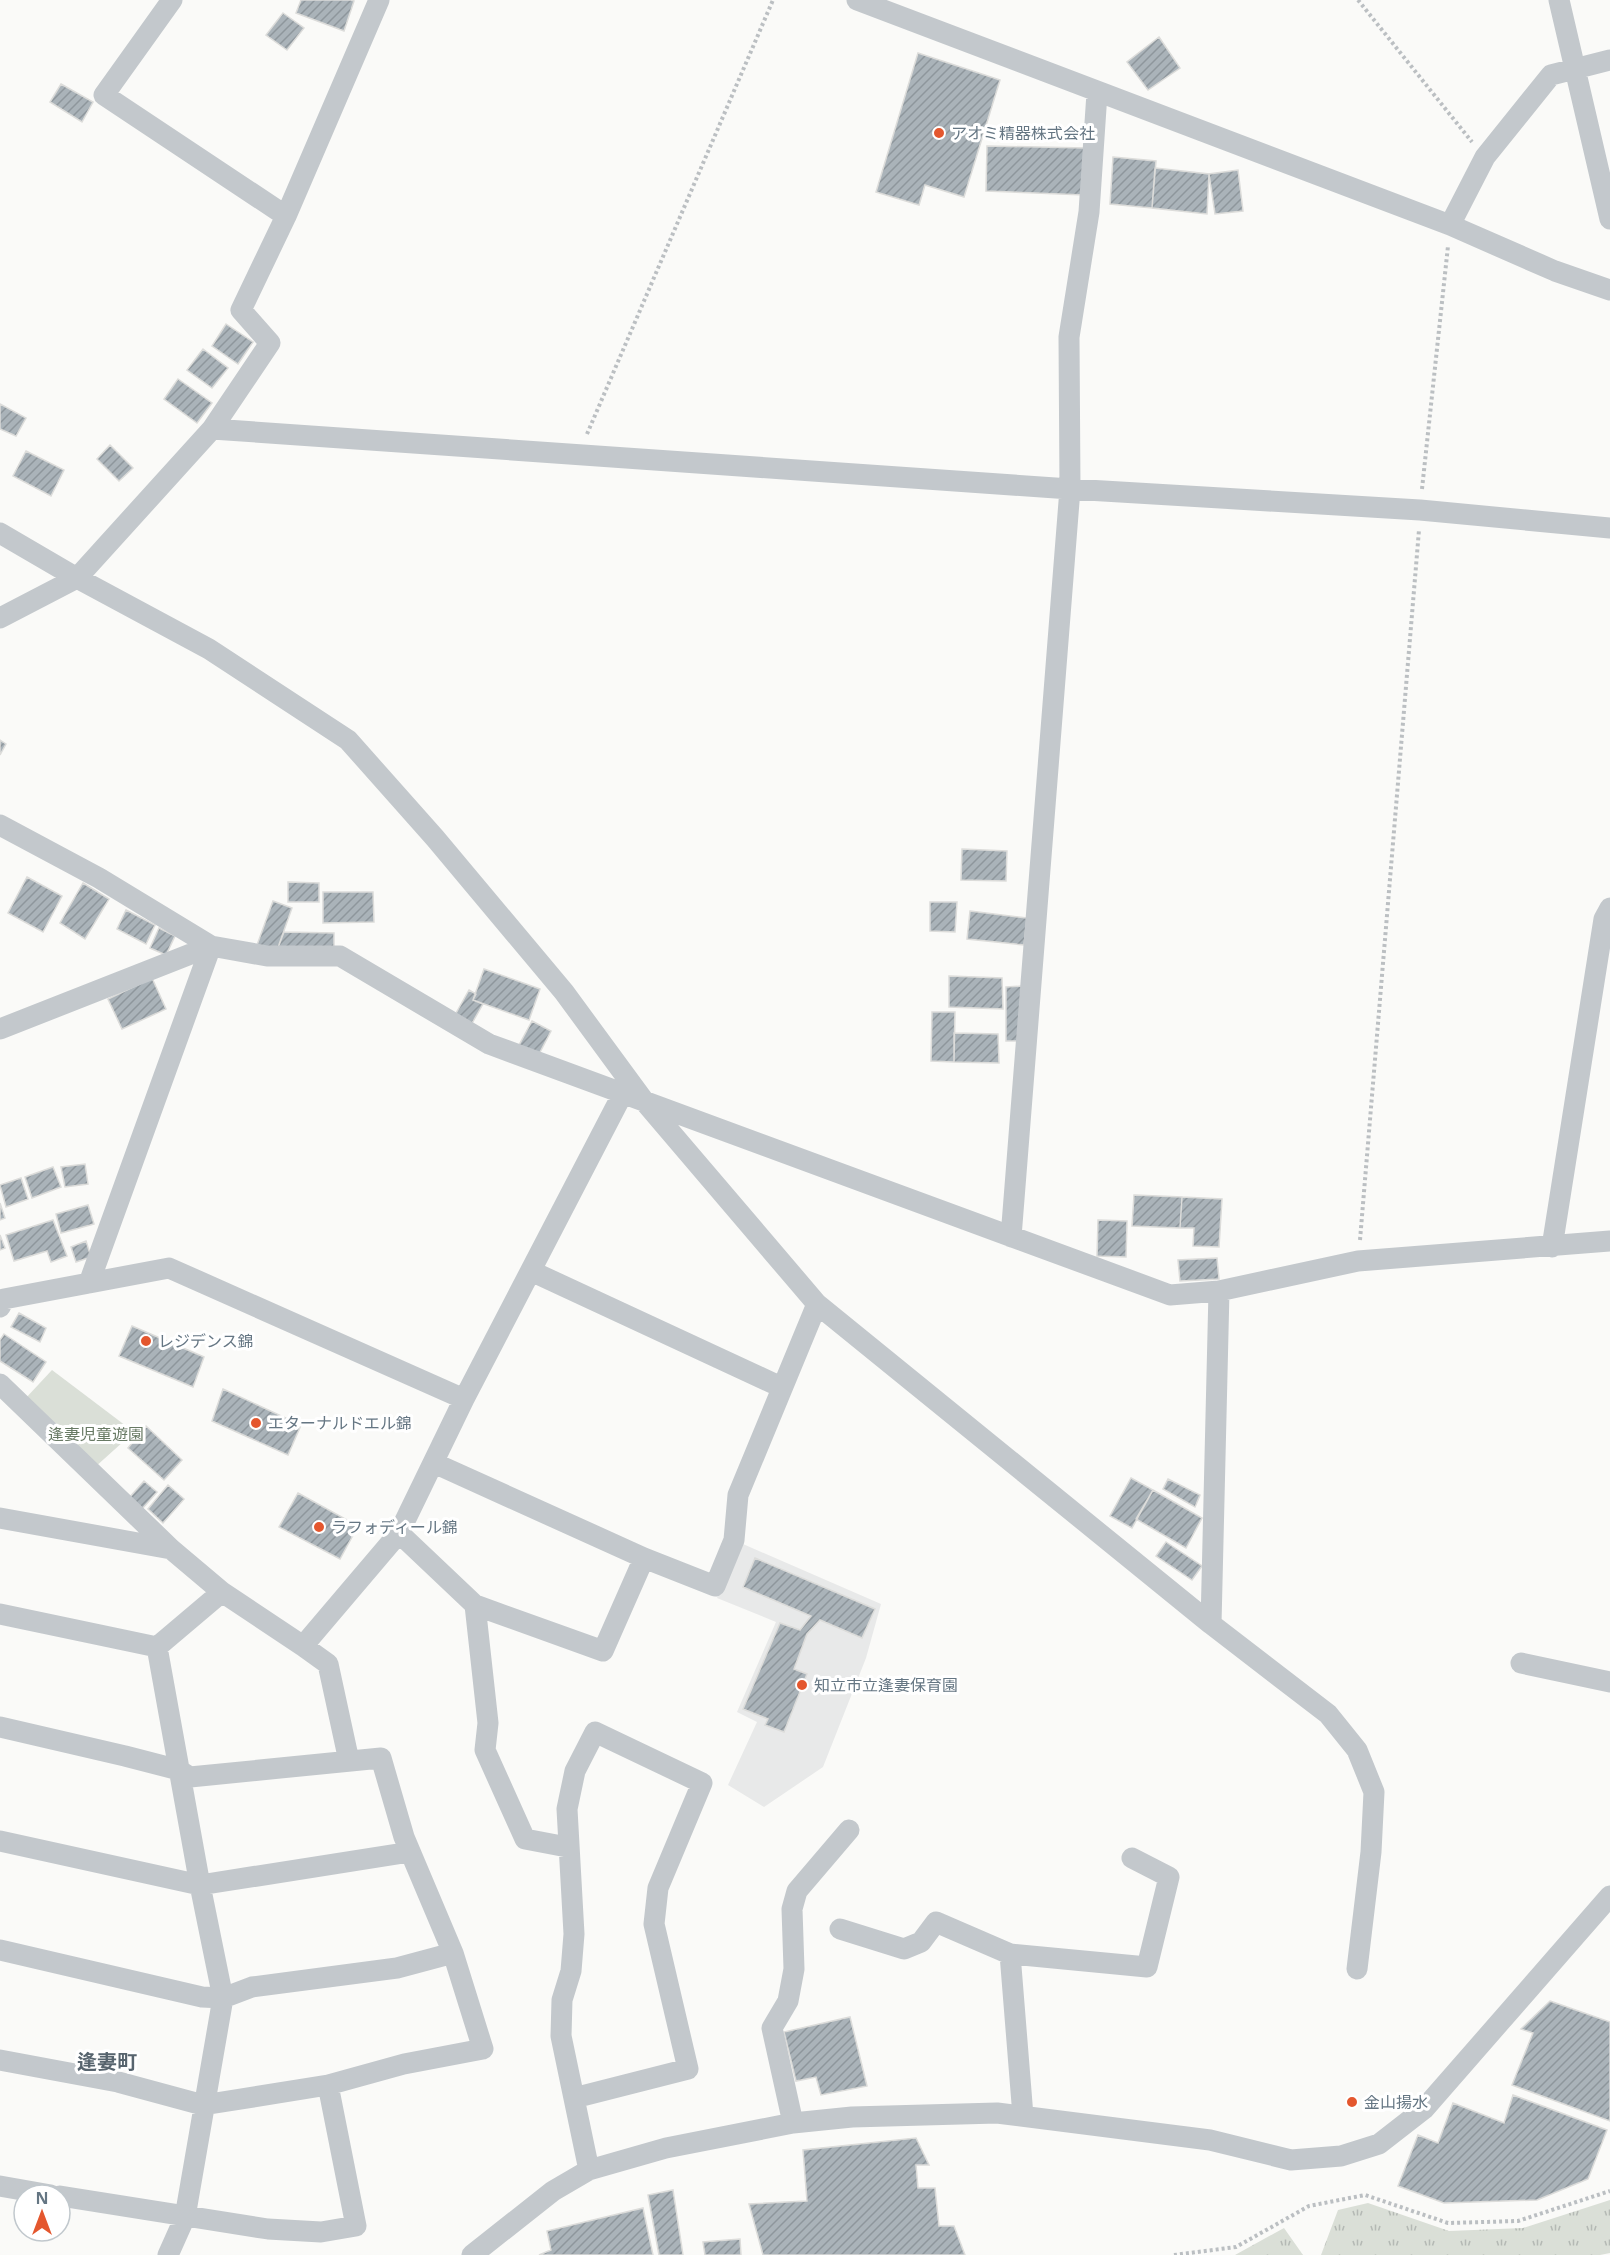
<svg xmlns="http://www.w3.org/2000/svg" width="1610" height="2255" font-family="'Open Sans','Noto Sans JP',sans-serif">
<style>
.built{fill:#e8e9e9}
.grass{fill:url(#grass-tufts)}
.green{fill:#dadfd7}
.building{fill:url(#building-hatch);stroke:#dcdcda;stroke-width:1.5}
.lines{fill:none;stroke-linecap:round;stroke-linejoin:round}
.path{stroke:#bbbfc2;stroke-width:4;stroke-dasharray:3 3;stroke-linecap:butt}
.minor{stroke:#c3c8cc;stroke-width:21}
.poi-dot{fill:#e4572e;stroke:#fff;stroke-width:2}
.labels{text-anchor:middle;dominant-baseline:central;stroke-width:6;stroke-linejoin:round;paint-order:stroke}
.poi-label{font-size:16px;fill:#657683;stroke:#fff;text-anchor:start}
.park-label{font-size:16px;fill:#687a64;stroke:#fff}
.quarter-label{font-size:20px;font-weight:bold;fill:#57646e;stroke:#fff}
</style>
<defs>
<pattern id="grass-tufts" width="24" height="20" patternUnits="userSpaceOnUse" patternTransform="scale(1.5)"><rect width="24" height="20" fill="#dadfd7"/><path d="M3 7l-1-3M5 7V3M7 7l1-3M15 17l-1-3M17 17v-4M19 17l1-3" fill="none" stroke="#b4b9b4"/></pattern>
<pattern id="building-hatch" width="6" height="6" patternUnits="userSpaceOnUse" patternTransform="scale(1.5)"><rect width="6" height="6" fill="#aab3b9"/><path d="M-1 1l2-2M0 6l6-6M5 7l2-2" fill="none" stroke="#8e969c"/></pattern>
</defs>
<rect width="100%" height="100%" fill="#fafaf8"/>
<path class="built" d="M743 1544 881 1604 866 1658 823 1767 764 1807 728 1785 757 1722 737 1712 776 1622 717 1598Z"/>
<path class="grass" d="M1610 2200V2253L1600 2255H1321L1338 2210 1368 2203 1449 2231 1523 2228Z
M1284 2228 1303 2255H1235Z"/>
<path class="green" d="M52 1370 134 1432 94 1468 25 1399Z"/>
<path class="building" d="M301 0H351L354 1 344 31 296 13Z
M283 13 304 28 287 50 266 35Z
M1159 37 1180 68 1148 90 1127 62Z
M918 53 1000 80 964 197 925 185 919 205 876 192Z
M61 84 93 102 82 122 50 102Z
M987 146 1085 148V195L986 191Z
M1113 157 1156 161 1152 208 1110 204Z
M1155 168 1209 174 1207 214 1152 208Z
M1238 170 1243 211 1215 214 1209 174Z
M226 324 253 342 238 364 212 346Z
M203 349 228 368 212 388 187 370Z
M178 379 212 403 197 423 164 399Z
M0 404 26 418 16 436 0 429Z
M110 445 133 468 119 481 97 459Z
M26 451 64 470 51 496 13 476Z
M0 740 6 744 0 755Z
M962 849 1007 851 1006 881 961 880Z
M27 877 62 896 43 932 8 913Z
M288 882 319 883V902H288Z
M83 883 109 899 85 939 60 923Z
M323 892H373L374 922 323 923Z
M273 901 292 908 276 953 257 945Z
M930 902H957L955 932 930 931Z
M126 910 155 925 146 944 117 929Z
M970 911 1027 918 1024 945 967 939Z
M159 928 175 936 166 955 150 948Z
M284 932 334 933V954L276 953Z
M484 969 540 989 529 1020 473 1000Z
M949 976 1002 978 1003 1009 949 1007Z
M152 978 166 1009 122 1029 108 999Z
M1023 986 1022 1041H1006V987Z
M469 990 476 994 473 1000 483 1004 471 1025 455 1015Z
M932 1012H955L954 1062 931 1061Z
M532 1021 551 1031 537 1058 518 1047Z
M954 1033 998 1034 999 1063 954 1062Z
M85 1164 88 1184 65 1187 61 1167Z
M53 1167 61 1187 32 1198 25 1177Z
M21 1178 28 1199 6 1207 0 1185Z
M1134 1195 1182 1197 1180 1228 1132 1226Z
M1182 1197 1222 1199 1219 1247 1193 1246 1194 1228H1180Z
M0 1203 5 1218 0 1220Z
M88 1205 94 1224 61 1233 56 1214Z
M53 1220 67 1256 51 1262 47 1251 14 1261 6 1235Z
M1098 1220 1127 1221 1126 1257 1097 1256Z
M0 1235 5 1248 0 1250Z
M86 1241 91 1257 76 1262 71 1247Z
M1217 1258 1219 1279 1180 1281 1178 1260Z
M19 1313 46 1328 40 1342 11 1327Z
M132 1326 204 1357 193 1387 119 1356Z
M4 1334 46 1362 33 1382 0 1361V1340Z
M223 1389 301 1425 288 1455 212 1421Z
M119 1425 125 1432 115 1442 109 1435Z
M146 1426 182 1460 164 1480 128 1448Z
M1131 1478 1153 1490 1132 1528 1110 1516Z
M1168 1479 1200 1495 1195 1507 1163 1489Z
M144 1481 157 1492 142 1509 129 1498Z
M168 1485 184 1499 163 1523 148 1509Z
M1153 1490 1202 1518 1186 1548 1136 1519Z
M298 1493 358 1526 340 1559 279 1527Z
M1166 1542 1202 1566 1192 1580 1156 1556Z
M755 1558 875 1609 862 1638 820 1620 807 1634 794 1669 807 1674 784 1732 765 1725 768 1719 743 1709 780 1623 800 1630 811 1616 743 1587Z
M1550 2001 1610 2022V2121L1512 2085 1533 2033 1521 2029Z
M850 2017 867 2086 821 2095 816 2077 796 2081 784 2032Z
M1513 2095 1607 2130 1588 2179 1537 2200 1444 2203 1398 2186 1418 2135 1438 2143 1453 2103 1504 2123Z
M916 2138 929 2165H916L918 2188H935L939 2226H954L965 2255H763L749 2204 807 2201 803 2150Z
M673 2190 683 2255H659L648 2195Z
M643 2208 653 2255H539L551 2250 547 2231Z
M740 2239 741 2255H705L703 2242Z"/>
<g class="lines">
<path class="path" d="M1358 0 1472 142
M587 434 773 0
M1422 489 1448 246
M1360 1240 1419 530
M1174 2255 1236 2247 1309 2206 1365 2195 1448 2223 1518 2221 1610 2191"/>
<path class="minor" d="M172 0 104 95 286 216
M857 0 1450 225 1555 271 1610 290
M1559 0 1610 219
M1450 225 1485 157 1551 75 1610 60
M212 429 1070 489 1420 510 1610 528
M0 533 77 578 209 649 348 740 435 838 564 992 644 1101 817 1304 1211 1624 1328 1714 1357 1750 1374 1792 1371 1852 1357 1969
M0 618 77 578 212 429 270 343 241 310 286 216 379 0
M0 825 99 878 211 946 267 956H340L489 1044 1170 1295 1219 1291 1358 1261 1610 1241
M0 1029 211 946
M1011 1237 1070 489 1069 337 1089 212 1097 93
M1552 1247 1604 919 1610 908
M531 1271 781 1387
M89 1283 211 946
M0 1307 4 1299 169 1268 464 1399
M0 1384 171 1549 222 1592 303 1646 399 1533 464 1399 623 1093
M434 1463 644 1558 715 1586 734 1540 738 1495 817 1304
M0 1518 171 1549
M399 1533 475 1605 488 1723 485 1750 525 1839 567 1847
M475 1605 603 1651 644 1558
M0 1614 157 1647
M1211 1624 1219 1291
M303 1646 328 1664 349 1761
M157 1647 200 1885 223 1998 185 2217 168 2255
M157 1647 222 1592
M1521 1663 1610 1682
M0 1727 125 1756 179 1770 190 1777 381 1758 404 1837 453 1953 483 2049 404 2064 328 2085 356 2226 321 2232 268 2229 60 2196
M0 1841 200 1885 410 1852
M840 1929 904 1949 921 1942 936 1922 1010 1954 1023 2116
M0 1950 202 1997 223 1998 252 1987 397 1968 453 1953
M1010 1954 1147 1967 1169 1877 1132 1858
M0 2060 118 2082 203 2105 328 2085
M574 2098 688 2069 654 1924 658 1888 702 1783 595 1732 575 1771 567 1809 574 1934 571 1971 562 2000 561 2036 589 2170
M793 2123 772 2028 788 2001 794 1969 792 1909 797 1891 849 1830
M0 2186 51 2195
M472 2255 553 2191 589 2170 666 2148 793 2123 852 2117 997 2113 1210 2140 1291 2160 1341 2156 1379 2144 1424 2109 1610 1896"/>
</g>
<g class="poi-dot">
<circle cx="939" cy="133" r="6"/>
<circle cx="146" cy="1341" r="6"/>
<circle cx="256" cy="1423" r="6"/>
<circle cx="319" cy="1527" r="6"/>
<circle cx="802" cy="1685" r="6"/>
<circle cx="1352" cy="2102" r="6"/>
</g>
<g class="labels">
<g class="poi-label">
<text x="951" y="133">アオミ精器株式会社</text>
<text x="158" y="1341">レジデンス錦</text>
<text x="268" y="1423">エターナルドエル錦</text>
<text x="331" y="1527">ラフォディール錦</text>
<text x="814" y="1685">知立市立逢妻保育園</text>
<text x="1364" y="2102">金山揚水</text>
</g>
<g class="park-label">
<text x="96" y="1434">逢妻児童遊園</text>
</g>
<g class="quarter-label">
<text x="107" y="2061">逢妻町</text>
</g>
</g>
<g transform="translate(42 2213)"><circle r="28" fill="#ffffff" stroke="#c1c8cd" stroke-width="1.5"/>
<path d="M0-4.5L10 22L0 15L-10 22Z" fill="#e4572e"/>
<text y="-9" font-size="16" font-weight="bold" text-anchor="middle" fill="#657683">N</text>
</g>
</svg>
